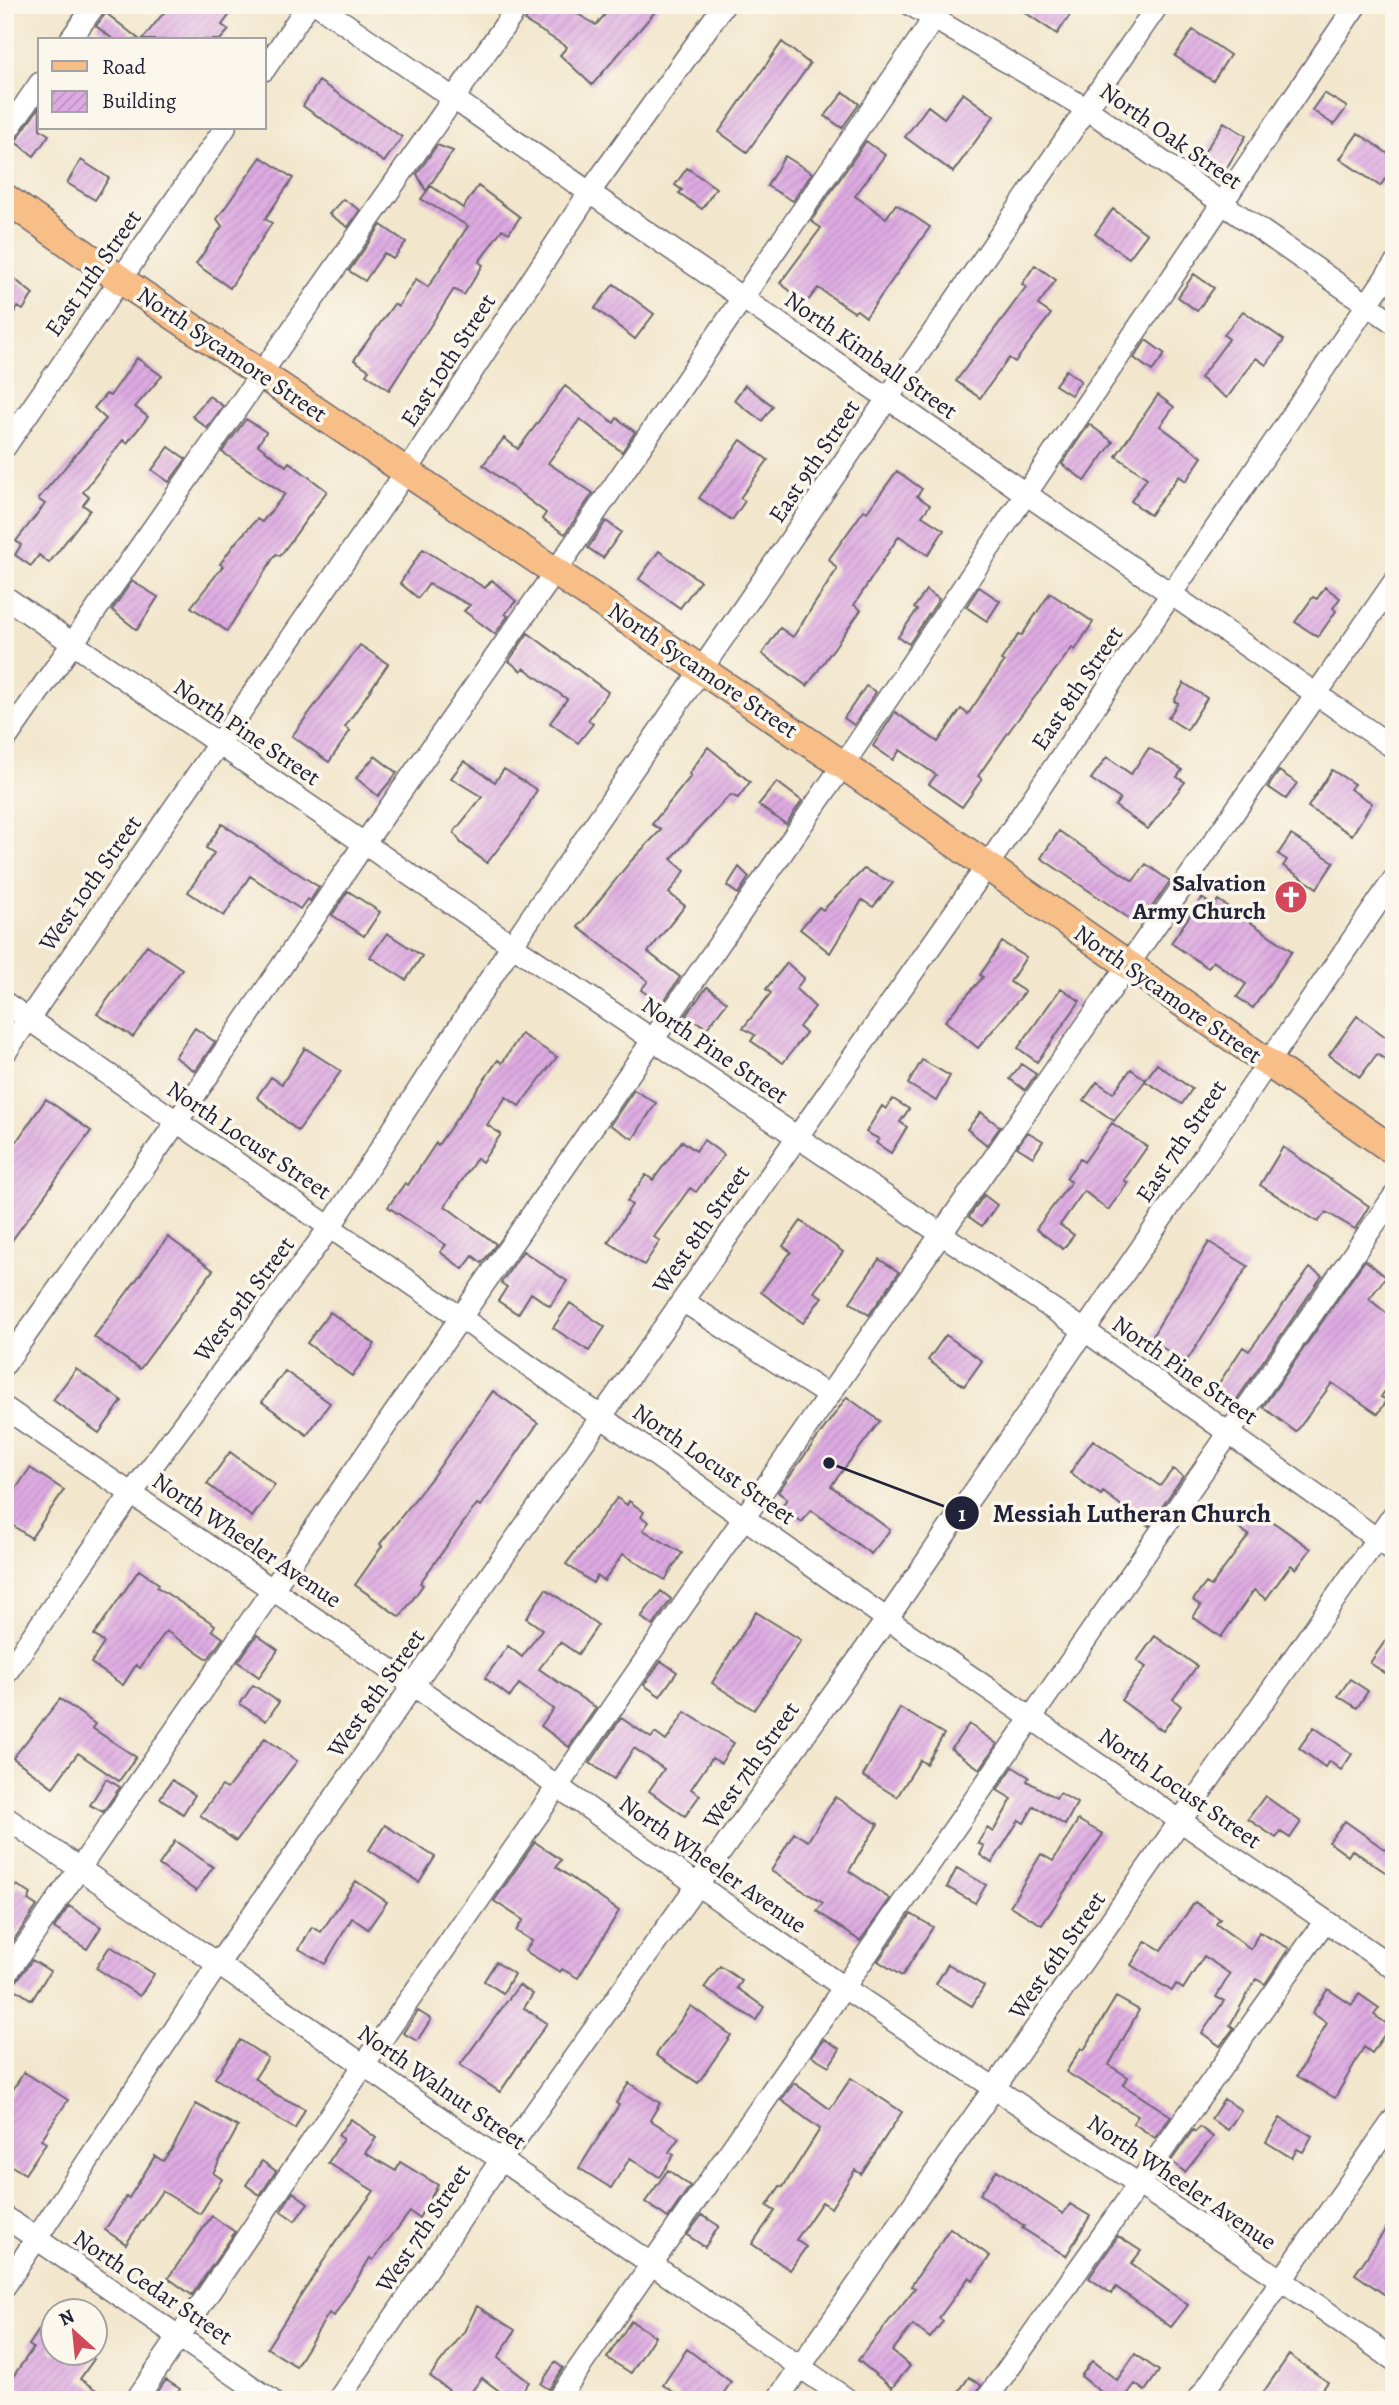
<svg xmlns="http://www.w3.org/2000/svg" width="1399" height="2405" font-family="Alegreya,serif">
<style>
.building{fill:url(#building-hatch)}
.lines{fill:none;stroke-linecap:round;stroke-linejoin:round}
.minor-casing{stroke:#6b676e;stroke-width:24}
.major-casing{stroke:#6b676e;stroke-width:31}
.minor{stroke:#fff;stroke-width:21}
.major{stroke:#f7be88;stroke-width:28}
.labels{text-anchor:middle;dominant-baseline:central;stroke-width:7;stroke-linejoin:round;paint-order:stroke}
.street-label{font-size:24px;fill:#22223b;stroke:#fbf7ec}
.poi-label{font-size:24px;font-weight:bold;fill:#22223b;stroke:#fbf7ec;text-anchor:end}
.leader{fill:none;stroke:#22223b;stroke-width:2.5}
.callout-dot{fill:#22223b;stroke:#fbf7ec;stroke-width:2.5}
.mark-label{font-size:21px;text-anchor:middle;font-weight:bold;fill:#fff}
.callout-label{font-size:26px;text-anchor:middle;font-weight:bold;fill:#22223b;stroke:#fbf7ec;stroke-width:7;stroke-linejoin:round;paint-order:stroke}
</style>
<defs>
<pattern id="building-hatch" width="6" height="6" patternUnits="userSpaceOnUse" patternTransform="scale(1.75)"><rect width="6" height="6" fill="#ddaae1"/><path d="M-1 1l2-2M0 6l6-6M5 7l2-2" fill="none" stroke="#bd92c2"/></pattern>
</defs>
<rect width="100%" height="100%" fill="#fbf7ec"/>
<filter id="ink" filterUnits="userSpaceOnUse"><feTurbulence type="fractalNoise" baseFrequency=".0143" numOctaves="2"/><feDisplacementMap in="SourceGraphic" scale="14" xChannelSelector="R" yChannelSelector="G"/><feConvolveMatrix kernelMatrix="1 2 1 2 8 2 1 2 1" color-interpolation-filters="sRGB"/></filter>
<filter id="wash" filterUnits="userSpaceOnUse"><feTurbulence type="fractalNoise" baseFrequency=".00686" numOctaves="4" result="noise"/><feDisplacementMap in="SourceGraphic" scale="28" xChannelSelector="R" yChannelSelector="G"/><feGaussianBlur stdDeviation="1.57" result="paint"/><feColorMatrix in="noise" values="0 0 0 0 0 0 0 0 0 0 0 0 0 0 0 0 0 1.4 0 .05"/><feComposite in="paint" operator="in"/></filter>
<g filter="url(#wash)">
<rect width="100%" height="100%" fill="#f2e6cc"/>
<g id="blocks">
<path class="building" d="M170 5H237L222 25 229 30 220 40H142Z
M535 5H563L596 25 613 5H661L592 85 560 55 567 47 525 21Z
M1014 5H1077L1057 34Z
M106 13 140 40H114L96 26Z
M1193 30 1230 55 1213 81 1175 56Z
M782 42 810 64 747 152 719 132Z
M319 81 402 137 384 162 303 106Z
M844 92 859 104 842 128 825 116Z
M963 93 994 116 953 172 905 137 928 106 944 118Z
M1324 93 1347 107 1334 125 1312 110Z
M40 106V129L49 135 34 156 15 142Z
M1224 122 1246 136 1221 177 1198 162Z
M1358 133 1394 158V166L1380 186 1340 159Z
M866 141 885 155 855 196 886 218 896 204 930 227 866 317 857 310 854 312 818 288 806 303 780 283 821 228 811 221Z
M437 145 453 151 426 191 417 174Z
M785 156 812 173 793 201 767 186Z
M261 157 293 178 265 219 272 223 230 288 196 264 222 226 217 219Z
M81 160 109 178 95 200 67 183Z
M687 168 716 188 702 209 679 193 682 190 675 185Z
M431 186 463 208 478 186 520 217 509 233 502 229 479 262 483 265 464 295 454 289 389 390 366 374 369 370 354 360 394 304 398 307 416 279 428 287 468 226 421 199Z
M343 199 360 210 348 227 329 214Z
M1113 209 1147 234 1129 258 1095 234Z
M381 225 406 242 393 259 384 253 365 281 349 271Z
M1035 265 1056 280 1038 305 1051 314 1015 362 1009 358 980 398 956 381 1026 287 1022 284Z
M1194 274 1214 288 1197 311 1178 297Z
M12 277 33 294 23 310 18 307 5 328V288Z
M614 284 654 314 635 339 595 308Z
M1243 311 1284 340 1266 365 1256 358 1227 398 1200 378 1229 339 1224 335Z
M1146 340 1165 354 1152 371 1134 358Z
M137 358 162 376 135 407 148 417 127 443 123 440 83 492 89 497 83 505 90 510 49 563 39 555 31 566 15 555 21 545 16 541 45 504 38 499 106 419 94 408 106 394 110 396Z
M1066 370 1081 381 1071 395 1055 385Z
M745 385 773 406 762 421 734 400Z
M565 386 614 423 617 418 635 432 622 452 580 419 548 463 593 493 565 534 542 519 546 513 483 465 504 438 518 449Z
M1158 395 1174 407 1160 426 1202 457 1186 481 1179 476 1150 515 1131 501 1147 478 1116 456Z
M209 396 223 406 207 428 192 416Z
M246 419 266 432 258 445 286 466 289 462 327 491 280 556 276 554 227 631 191 607 223 566 220 564 236 542 257 519 262 522 285 494 222 452Z
M1089 424 1113 442 1085 481 1062 464Z
M741 440 768 460 740 498 745 501 732 520 699 498Z
M169 447 186 459 169 482 152 470Z
M897 471 922 489 917 496 930 505 922 516 944 530 928 555 899 536 854 605 861 610 807 686 762 654 780 628 793 637 837 569 829 559 864 510 867 512Z
M606 521 621 532 603 558 588 548Z
M423 549 485 588 492 580 516 601 505 614 508 616 495 634 464 611 470 605 429 584 418 598 400 583Z
M659 551 700 581 680 608 639 579Z
M132 581 158 597 137 630 112 610Z
M979 587 1000 601 987 621 966 607Z
M1325 587 1340 598 1333 608 1336 611 1318 637 1295 622 1313 597 1317 599Z
M926 590 939 599 909 644 898 637 917 610 914 608Z
M1050 593 1093 622 1075 650 1072 648 1012 727 978 776 982 779 962 807 929 784 936 775 900 750 893 760 873 746 895 712 938 742 961 709 968 714 1004 662 1001 660 1019 634 1022 635Z
M528 633 608 692 588 720 593 724 578 743 550 723 567 699 524 668 521 671 509 661Z
M360 645 388 664 345 727 350 731 329 762 292 736Z
M1184 683 1207 698 1187 730 1168 718 1178 703 1174 701Z
M866 686 876 692 854 725 844 718Z
M708 747 750 782 738 798 731 795 726 799 671 859 685 871 669 893 685 906 648 952 680 977 662 1004 641 990 648 981 578 927 630 862 661 830 652 824 691 776 689 774Z
M1149 748 1182 770 1177 777 1185 782 1148 829 1115 806 1120 799 1091 779 1107 757 1131 774Z
M375 756 397 773 378 796 356 778Z
M464 761 495 782 504 769 537 790 518 823 487 863 461 843 454 832 482 797 451 778Z
M1332 770 1354 784 1350 789 1372 803 1352 835 1308 807Z
M1279 771 1297 783 1286 799 1268 787Z
M777 782 802 801 786 824 758 805Z
M222 824 319 887 310 901 307 899 300 909 250 876 224 916 188 892 214 853 206 848Z
M1059 831 1133 881 1146 864 1170 881 1145 917 1139 913 1133 921 1041 858Z
M1291 835 1334 862 1317 888 1283 866 1287 860 1278 854Z
M739 867 749 877 738 894 727 886Z
M864 869 893 883 873 907 862 900 830 953 800 929 819 907 823 910Z
M348 891 380 912 364 936 332 915Z
M1202 898 1214 907 1218 900 1292 951 1253 1008 1237 997 1246 984 1213 961 1208 968 1171 943Z
M387 933 422 956 406 980 370 957Z
M1002 942 1026 957 1010 982 1025 992 978 1048 945 1021 983 977 980 975Z
M147 945 182 969 133 1037 97 1014Z
M787 963 804 978 796 989 815 1007 799 1027 806 1033 783 1063 751 1041 755 1035 743 1028 771 993 766 989Z
M707 987 727 1002 707 1028 686 1015Z
M1061 988 1080 1001 1037 1062 1018 1048Z
M1357 1016 1394 1043V1065L1377 1054 1360 1077 1329 1055Z
M195 1028 215 1042 195 1071 175 1057Z
M521 1034 557 1057 519 1106 506 1097 487 1125 501 1134 482 1162 477 1158 445 1206 496 1244 482 1263 473 1256 463 1269 440 1252 446 1245 388 1207 405 1183 408 1185 436 1143 438 1145 498 1060 502 1063Z
M305 1048 341 1071 298 1131 257 1097 271 1077 282 1084Z
M922 1060 950 1076 936 1101 908 1084Z
M1021 1064 1036 1074 1025 1090 1010 1079Z
M1157 1064 1192 1089 1182 1104 1145 1081Z
M1131 1069 1146 1080 1114 1121 1084 1100 1097 1082 1113 1093Z
M634 1090 656 1103 633 1139 610 1125Z
M46 1099 91 1131 5 1250V1158Z
M893 1099 909 1109 900 1122 907 1127 891 1153 876 1143 879 1139 866 1132 882 1106 886 1109Z
M981 1112 1000 1127 987 1145 967 1129Z
M1112 1123 1147 1147 1124 1180 1128 1183 1108 1210 1084 1191 1060 1225 1074 1235 1063 1249 1036 1229 1071 1182 1066 1178 1080 1159 1084 1162Z
M1028 1132 1043 1141 1033 1157 1017 1147Z
M704 1140 724 1155 696 1192 690 1188 654 1237 660 1241 644 1265 608 1242 632 1205 627 1201 646 1175 653 1180 682 1141 696 1151Z
M1283 1147 1369 1206 1355 1229 1326 1212 1318 1222 1260 1185Z
M984 1195 997 1205 982 1226 969 1217Z
M801 1221 843 1252 814 1292 822 1297 803 1323 761 1292 791 1252 783 1246Z
M168 1237 213 1270 140 1369 94 1337Z
M1209 1242 1248 1266 1186 1362 1150 1340Z
M523 1251 567 1281 550 1306 531 1293 518 1314 498 1301 507 1287 501 1283Z
M879 1259 899 1272 869 1315 850 1302Z
M1365 1260 1386 1277 1369 1299 1394 1319V1377L1381 1397 1387 1400 1378 1414 1332 1383 1296 1432 1263 1407Z
M1310 1268 1322 1276 1235 1402 1215 1389 1243 1347 1249 1351Z
M570 1303 605 1327 589 1351 553 1328Z
M330 1312 375 1344 352 1376 307 1343Z
M946 1335 982 1361 964 1386 928 1360Z
M76 1369 122 1401 99 1433 53 1400Z
M285 1371 330 1403 307 1435 262 1402Z
M493 1391 538 1423 481 1506 477 1504 420 1583 423 1585 400 1617 355 1585 382 1546 380 1544 433 1476Z
M847 1397 880 1421 831 1486 890 1530 871 1554 811 1510 802 1522 781 1507 787 1499 778 1492Z
M1093 1440 1160 1486 1173 1469 1183 1476 1149 1526 1103 1492 1101 1495 1070 1473Z
M230 1452 275 1485 252 1517 207 1484Z
M30 1468 64 1490 31 1538 5 1520V1505Z
M617 1498 627 1505 629 1501 644 1512 641 1517 649 1522 643 1530 682 1553 665 1580 623 1554 604 1581 597 1576 593 1583 566 1564Z
M1252 1507 1311 1549 1296 1569 1291 1565 1266 1599 1254 1590 1221 1637 1193 1617 1201 1606 1193 1600 1206 1583 1211 1586 1249 1535 1237 1527Z
M139 1570 159 1584 157 1587 215 1625 212 1630 223 1638 208 1659 166 1631 140 1668 136 1665 123 1685 91 1663 104 1643 94 1635Z
M546 1589 598 1625 578 1654 560 1642 539 1669 596 1708 569 1747 541 1726 553 1709 519 1684 510 1697 485 1678 508 1646 522 1657 542 1629 526 1618Z
M661 1591 671 1599 653 1626 641 1617Z
M756 1612 801 1640 754 1710 712 1683Z
M1394 1628V1679L1370 1663Z
M257 1635 278 1650 259 1677 238 1662Z
M1155 1636 1197 1666 1173 1699 1181 1706 1163 1731 1121 1700 1146 1667 1137 1661Z
M661 1661 677 1672 660 1696 644 1685Z
M1350 1679 1368 1691 1357 1708 1338 1696Z
M253 1685 279 1702 266 1721 240 1704Z
M60 1699 95 1724 92 1728 136 1757 119 1781 78 1753 53 1787 13 1758Z
M900 1708 944 1734 926 1764 920 1760 897 1797 863 1776Z
M685 1712 734 1743 721 1763 712 1758 691 1789 700 1795 685 1816 649 1791 664 1769 634 1748 614 1779 590 1763 621 1718 651 1738 655 1733 666 1741Z
M969 1724 997 1744 980 1769 951 1749Z
M1314 1727 1352 1754 1341 1770 1329 1761 1325 1767 1299 1748Z
M265 1738 297 1761 236 1841 200 1815 222 1786 227 1789Z
M1013 1767 1029 1777 1027 1781 1056 1798 1060 1793 1077 1803 1065 1825 1034 1806 1024 1823 1019 1820 992 1863 980 1855 984 1846 978 1843 987 1828 993 1832 1012 1799 997 1790Z
M106 1779 120 1787 103 1812 90 1805Z
M172 1780 195 1795 183 1814 160 1798Z
M1265 1796 1301 1822 1290 1838 1281 1832 1276 1838 1248 1819Z
M835 1797 878 1824 849 1871 890 1899 860 1941 817 1911 823 1903 771 1871 794 1833 808 1841Z
M1078 1820 1103 1834 1042 1925 1010 1906 1041 1854 1053 1861Z
M1345 1821 1394 1856V1878L1352 1850 1348 1856 1329 1842Z
M385 1825 435 1857 419 1882 369 1850Z
M175 1841 213 1867 196 1891 159 1865Z
M535 1842 561 1860 556 1867 619 1911 578 1978 562 1969 560 1972 525 1951 532 1941 516 1931 523 1920 494 1901Z
M957 1868 986 1885 975 1903 947 1887Z
M356 1881 387 1902 368 1929 352 1918 325 1964 299 1949 312 1927 321 1932Z
M17 1885 31 1894 28 1900 37 1906 11 1944 5 1940V1888L12 1892Z
M1195 1902 1220 1919 1216 1924 1251 1949 1259 1932 1289 1948 1265 1984 1256 1979 1230 2025 1234 2028 1220 2046 1202 2033 1224 2001 1216 1997 1230 1974 1204 1956 1183 1989 1176 1984 1172 1991 1131 1965 1146 1941 1161 1950Z
M69 1906 101 1927 87 1949 54 1928Z
M911 1914 933 1927 902 1976 878 1961Z
M110 1946 154 1974 140 1996 96 1968Z
M32 1960 50 1971 32 2000 12 1987Z
M496 1962 514 1974 503 1993 484 1981Z
M948 1964 984 1986 972 2006 936 1984Z
M720 1966 742 1981 737 1988 764 2007 756 2020 704 1988Z
M519 1985 533 1994 524 2008 547 2023 500 2092 460 2065Z
M1328 1989 1352 2005 1359 1994 1379 2008 1374 2015 1390 2026 1372 2053 1364 2047 1335 2098 1297 2076 1327 2023 1312 2013Z
M1116 1997 1139 2010 1109 2065 1128 2077 1123 2085 1171 2116 1155 2138 1133 2123 1138 2116 1066 2072 1081 2048 1084 2050Z
M691 2006 731 2035 698 2083 656 2055Z
M418 2011 431 2019 417 2041 403 2033Z
M824 2039 840 2049 829 2066 812 2056Z
M240 2040 268 2058 255 2078 275 2094 305 2109 295 2129 215 2078Z
M24 2072 68 2100 41 2140 46 2143 25 2174 5 2162V2096H9Z
M851 2078 902 2112 861 2174 855 2170 831 2208 822 2202 796 2240 806 2247 790 2270 752 2244 775 2211 767 2206 780 2186 783 2187 820 2129 781 2100 794 2083 830 2109Z
M629 2083 660 2103 650 2120 679 2138 669 2152 674 2155 659 2177 630 2158 611 2188 579 2168 619 2105 616 2103Z
M1224 2099 1241 2110 1228 2130 1211 2119Z
M196 2104 238 2127 213 2173 222 2179 200 2214 162 2191 126 2244 105 2230 126 2197 129 2198 155 2156 163 2161 172 2149Z
M1280 2118 1312 2136 1303 2152 1297 2149 1292 2158 1266 2142Z
M351 2119 376 2138 365 2153 396 2171 400 2162 438 2185 419 2218 410 2212 373 2260 370 2258 334 2316 329 2313 296 2366 267 2348 335 2243 374 2191 328 2163 343 2139 338 2135Z
M1200 2127 1213 2137 1185 2172 1171 2161 1193 2130 1195 2132Z
M262 2161 276 2171 260 2195 246 2185Z
M668 2170 690 2186 668 2218 645 2202Z
M997 2170 1063 2214 1070 2204 1090 2216 1066 2256 1022 2228 1024 2226 980 2194Z
M293 2192 308 2203 295 2221 281 2211Z
M702 2215 719 2226 705 2247 687 2235Z
M212 2216 235 2232 192 2295 168 2278Z
M1394 2217V2301L1355 2274Z
M950 2228 990 2256 973 2280 969 2277 939 2318 943 2321 930 2338 913 2325 892 2351 910 2366 892 2388 858 2360 915 2288 911 2286Z
M1118 2236 1141 2251 1131 2264 1188 2305 1171 2327 1116 2287 1112 2294 1089 2278Z
M477 2306 515 2330 498 2358 529 2382 516 2400H511L482 2378 465 2400H462L430 2376 464 2332Z
M52 2310V2353H85L94 2359 80 2379 111 2400H5V2388L33 2348 29 2345Z
M631 2321 655 2336 631 2373 607 2358Z
M687 2349 731 2382 719 2400H685L663 2385Z
M1135 2354 1159 2371 1145 2391 1135 2384 1123 2400H1111L1081 2376 1092 2361 1117 2380Z
M1289 2355 1328 2382 1323 2389 1339 2400H1258Z
M555 2362 563 2368 549 2389 541 2384Z
M969 2377 981 2385 973 2400H953Z
M166 2380 180 2389 173 2400H152Z"/>
</g>
</g>
<g filter="url(#ink)">
<use href="#blocks" fill-opacity="0" stroke="#6b676e" stroke-width="2"/>
<g class="lines">
<defs>
<path id="minor" d="M318 5 1394 748
M911 5 1087 109 1394 323
M70 40 95 5
M264 70 308 5
M5 134 40 83
M5 447 225 128
M5 597 512 945 1084 1330 1394 1551
M5 740 519 5
M5 1003 460 1317 887 1619 1394 1968
M5 1053 406 472 589 193 724 5
M683 1301 829 1396
M5 1364 176 1123 364 844 555 572 943 5
M5 1408 413 1685 843 1987 1282 2280 1394 2360
M5 1675 132 1493 330 1227 512 945 1158 5
M5 1817 848 2400
M5 1976 843 765 1356 5
M5 2217 271 2400
M5 2286 218 1964 987 866 1394 265
M136 2400 364 2065 1394 582
M338 2400 501 2160 887 1619 1394 879
M557 2400 1394 1196
M777 2400 1394 1514
M986 2400 1325 1921
M1198 2400 1394 2119"/>
<path id="major" d="M5 198 121 280 843 765 1394 1151"/>
</defs>
<use href="#minor" class="minor-casing"/>
<use href="#major" class="major-casing"/>
<use href="#minor" class="minor"/>
<use href="#major" class="major"/>
</g>
</g>
<defs>
<symbol id="church-disc" viewBox="-11 -11 22 22"><circle r="9.5" fill="#d1495b" stroke="#fbf7ec"/><path d="M-1.2-6h2.4v3.5h3.3v2.4h-3.3V6h-2.4V-.1h-3.3v-2.4h3.3Z" fill="#fff"/></symbol>
</defs>
<g fill-rule="evenodd">
<use href="#church-disc" x="1272" y="878" width="38" height="38"/>
</g>
<g class="labels">
<g class="street-label">
<text transform="translate(1171 136) rotate(35)">North Oak Street</text>
<text transform="translate(93 273) rotate(-55)">East 11th Street</text>
<text transform="translate(232 354) rotate(34)">North Sycamore Street</text>
<text transform="translate(871 355) rotate(35)">North Kimball Street</text>
<text transform="translate(448 360) rotate(-57)">East 10th Street</text>
<text transform="translate(814 461) rotate(-56)">East 9th Street</text>
<text transform="translate(703 670) rotate(34)">North Sycamore Street</text>
<text transform="translate(1077 688) rotate(-56)">East 8th Street</text>
<text transform="translate(247 732) rotate(34)">North Pine Street</text>
<text transform="translate(90 883) rotate(-55)">West 10th Street</text>
<text transform="translate(1168 994) rotate(35)">North Sycamore Street</text>
<text transform="translate(715 1050) rotate(34)">North Pine Street</text>
<text transform="translate(249 1140) rotate(34)">North Locust Street</text>
<text transform="translate(1181 1141) rotate(-56)">East 7th Street</text>
<text transform="translate(701 1229) rotate(-55)">West 8th Street</text>
<text transform="translate(244 1299) rotate(-53)">West 9th Street</text>
<text transform="translate(1185 1370) rotate(35)">North Pine Street</text>
<text transform="translate(714 1464) rotate(35)">North Locust Street</text>
<text transform="translate(247 1540) rotate(34)">North Wheeler Avenue</text>
<text transform="translate(376 1693) rotate(-55)">West 8th Street</text>
<text transform="translate(751 1765) rotate(-55)">West 7th Street</text>
<text transform="translate(1180 1788) rotate(35)">North Locust Street</text>
<text transform="translate(713 1864) rotate(35)">North Wheeler Avenue</text>
<text transform="translate(1057 1955) rotate(-55)">West 6th Street</text>
<text transform="translate(442 2087) rotate(35)">North Walnut Street</text>
<text transform="translate(1182 2182) rotate(34)">North Wheeler Avenue</text>
<text transform="translate(423 2228) rotate(-56)">West 7th Street</text>
<text transform="translate(153 2287) rotate(34)">North Cedar Street</text>
</g>
<g class="poi-label">
<text x="1266" y="883">Salvation<tspan x="1266" dy="28">Army Church</tspan></text>
</g>
</g>
<path class="leader" d="M829 1463L962 1513"/>
<g class="callout-dot">
<circle cx="829" cy="1463" r="7"/>
<circle cx="962" cy="1513" r="18"/>
</g>
<g class="mark-label">
<text x="962" y="1521">1</text>
</g>
<g class="callout-label">
<text x="1132" y="1522">Messiah Lutheran Church</text>
</g>
<rect width="1399" height="2405" fill="none" stroke="#fbf7ec" stroke-width="28"/>
<rect x="38" y="38" width="228" height="91" fill="#fbf7ec" stroke="#a4a2a5" stroke-width="2"/>
<rect x="52" y="61" width="35" height="10" fill="#f7be88" stroke="#a4a2a5" stroke-width="2"/>
<text x="102" y="74" font-size="21" fill="#22223b">Road</text>
<rect x="52" y="91" width="35" height="21" fill="url(#building-hatch)" stroke="#a4a2a5" stroke-width="2"/>
<text x="102" y="108" font-size="21" fill="#22223b">Building</text>
<g transform="translate(74 2332) rotate(333)"><circle r="33" fill="#fbf7ec" stroke="#a4a2a5" stroke-width="2"/>
<path d="M0-5L12 26L0 18L-12 26Z" fill="#d1495b"/>
<text y="-10" font-size="19" font-weight="bold" text-anchor="middle" fill="#22223b">N</text>
</g>
</svg>
